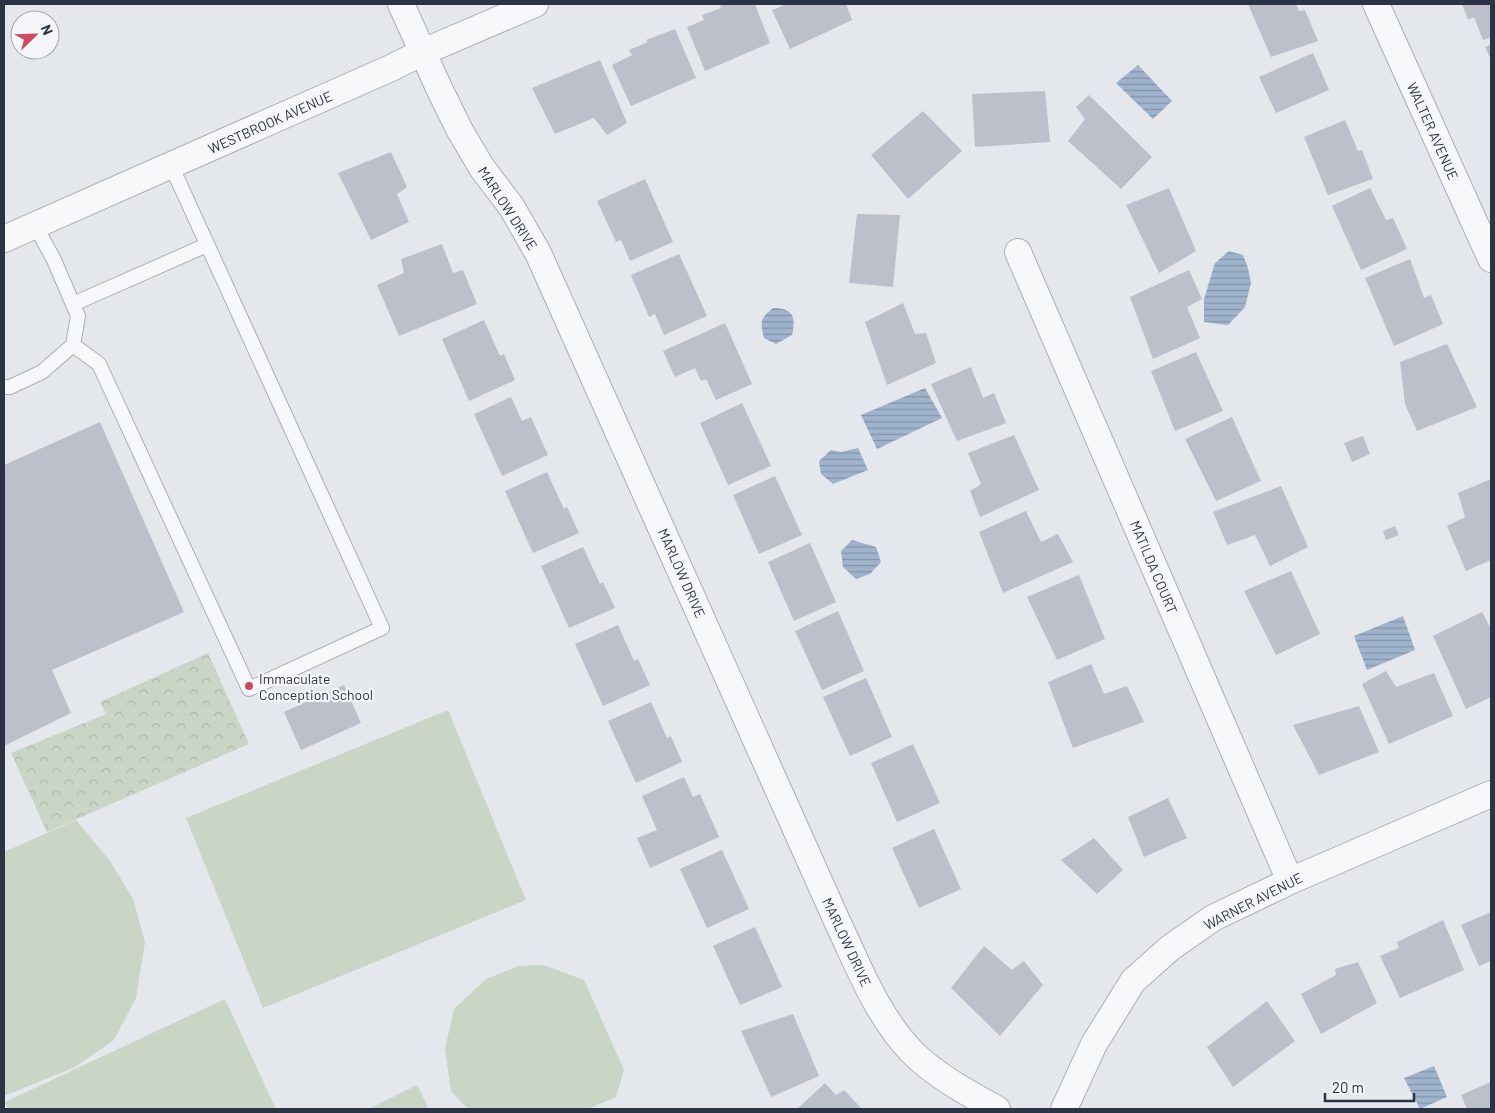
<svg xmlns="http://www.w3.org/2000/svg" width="1495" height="1113" font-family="Barlow,sans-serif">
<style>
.grass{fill:#c9d6c5}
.park{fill:url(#park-crowns)}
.water{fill:url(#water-rules)}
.building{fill:#bbc0ca}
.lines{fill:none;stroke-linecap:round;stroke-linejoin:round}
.service-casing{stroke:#a9aeb7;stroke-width:16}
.minor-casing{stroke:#a9aeb7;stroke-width:28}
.service{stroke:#f7f8fa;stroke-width:14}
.minor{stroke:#f7f8fa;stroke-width:26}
.poi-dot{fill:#d1495b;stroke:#f4f6f9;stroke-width:2}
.labels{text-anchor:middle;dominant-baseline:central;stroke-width:4.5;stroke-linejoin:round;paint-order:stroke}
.street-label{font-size:14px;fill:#2b3445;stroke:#f4f6f9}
.poi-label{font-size:14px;fill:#2b3445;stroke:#f4f6f9;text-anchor:start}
</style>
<defs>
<pattern id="park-crowns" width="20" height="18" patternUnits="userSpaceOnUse" patternTransform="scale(1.25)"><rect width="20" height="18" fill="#c9d6c5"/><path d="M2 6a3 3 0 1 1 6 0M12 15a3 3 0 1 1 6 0" fill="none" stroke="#adb8ab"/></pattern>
<pattern id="water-rules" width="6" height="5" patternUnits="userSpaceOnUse" patternTransform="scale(1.25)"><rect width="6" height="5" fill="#9fb4cc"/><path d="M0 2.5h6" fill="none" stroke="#8293a7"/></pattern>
</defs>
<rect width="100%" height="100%" fill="#e4e7ec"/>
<path class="grass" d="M448 710 526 900 263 1008 186 818Z
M76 820 110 861 133 899 145 942 136 998 114 1040 75 1067 4 1096V852Z
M544 965 584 980 624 1070 616 1097 588 1109H468L451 1091 445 1049 454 1009 486 979 519 966Z
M225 999 276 1109H8L5 1102Z
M417 1085 429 1109H369Z"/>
<path class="park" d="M208 653 249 744 47 832 11 753 106 714 100 702Z"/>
<path class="water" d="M1138 65 1172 101 1153 119 1116 83Z
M1229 251 1243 255 1248 268 1251 283 1245 307 1228 325 1204 322V299L1215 263Z
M773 308C794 308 796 318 792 335L776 344 764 338C760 322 760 318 773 308Z
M925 388 942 418 877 449 861 415Z
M858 448 868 470 833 484 821 474 819 461 831 450 841 452Z
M852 540 876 547 881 562 870 574 856 579 843 567 841 551Z
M1403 616 1415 650 1367 670 1354 636Z
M1434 1066 1447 1097 1420 1109 1404 1078Z"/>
<path class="building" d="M719 4H755L770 43 705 71 687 27 704 20 702 15 721 8Z
M787 4H846L852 20 790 49 772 10Z
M1248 4H1296L1299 11 1305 10 1318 41 1271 57Z
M1462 4H1491V37L1483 40 1474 17 1468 20Z
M675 29 696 78 631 106 612 65 632 55 629 50 648 42 646 40Z
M1491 44V60L1485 47Z
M1313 53 1329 90 1276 113 1259 77Z
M600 60 627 123 607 135 594 118 555 134 532 88Z
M1045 91 1050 142 975 147 972 94Z
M1089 95 1152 157 1121 189 1068 141 1085 119 1076 107Z
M923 111 962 151 908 199 871 155Z
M1345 120 1358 151 1362 150 1373 179 1328 195 1304 137Z
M391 152 407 187 397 194 409 222 371 240 338 173Z
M645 179 673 242 630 261 621 240 616 242 597 201Z
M1169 188 1196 251 1159 273 1126 205Z
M1370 188 1386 220 1393 218 1407 249 1361 270 1332 206Z
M857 214 900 215 893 287 849 283Z
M442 244 453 273 463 270 477 304 399 336 377 285 404 273 401 259Z
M679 254 707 316 664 335 655 314 649 317 631 275Z
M1410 259 1424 298 1431 295 1443 324 1394 346 1365 278Z
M1189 270 1202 299 1187 307 1200 338 1153 359 1130 297Z
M903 303 915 334 926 333 936 363 887 385 865 322Z
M484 320 500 356 504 354 515 380 469 401 442 339Z
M725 323 752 384 716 400 706 379 701 381 695 368 675 377 663 351Z
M1447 344 1477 407 1417 431 1405 404 1400 362Z
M1196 352 1223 411 1175 431 1151 371Z
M971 367 983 398 994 393 1006 423 957 441 931 384Z
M511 397 522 421 531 417 548 455 502 476 474 414Z
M742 403 771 466 728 485 700 423Z
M1232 417 1261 481 1216 501 1185 439Z
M100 422 184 612 52 670 71 713 4 746V465Z
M1014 435 1039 490 980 517 970 491 981 484 968 453Z
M1363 436 1370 454 1352 462 1344 443Z
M547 472 564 509 567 507 579 533 533 553 505 491Z
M775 476 802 535 759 554 733 495Z
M1491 479V560L1466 571 1447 526 1465 517 1458 493Z
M1281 486 1308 547 1270 566 1255 535 1227 545 1213 512Z
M1026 511 1041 542 1058 534 1073 562 1003 593 979 532Z
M1395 526 1399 535 1386 540 1383 531Z
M810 543 836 602 794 621 768 562Z
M583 547 600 584 603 582 615 608 569 628 541 566Z
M1291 571 1320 634 1276 655 1244 591Z
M1079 575 1105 639 1057 660 1027 597Z
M838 611 864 671 822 690 795 631Z
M1482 612 1491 629V697L1466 709 1433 636Z
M618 625 634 661 638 659 650 685 603 706 575 644Z
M1091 664 1104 694 1127 686 1144 722 1073 748 1048 682Z
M1386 671 1396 687 1434 673 1453 716 1389 744 1362 684Z
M866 678 892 737 850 756 823 697Z
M344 685 361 723 301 750 284 712Z
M651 702 667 738 671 736 682 762 636 783 608 721Z
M1359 706 1379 752 1319 775 1293 725Z
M913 744 940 803 897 822 871 763Z
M684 777 693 797 700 794 719 837 650 868 637 838 657 830 642 796Z
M1168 798 1187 838 1144 857 1128 817Z
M934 829 961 889 919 908 892 848Z
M1094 838 1123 870 1097 894 1061 860Z
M722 850 749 909 707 928 680 869Z
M1491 912V961L1479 966 1461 925Z
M1443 920 1464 970 1400 998 1380 956 1399 948 1397 942Z
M755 927 782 987 740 1005 713 946Z
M984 946 1012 970 1024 961 1043 985 1000 1036 951 988Z
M1358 962 1377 1003 1321 1034 1301 994 1336 975 1335 969Z
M1267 1001 1295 1041 1233 1087 1207 1047Z
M793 1014 819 1076 771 1097 741 1031Z
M1491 1082V1109H1467L1461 1095Z
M825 1083 836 1095 844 1090 862 1109H797Z"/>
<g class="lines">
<defs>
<path id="service" d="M73 304 207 245
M73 345 99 364 249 689 382 628 171 165
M4 387H10L42 372 73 345 78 316 54 260 35 225"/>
<path id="minor" d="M401 4 438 86 459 129 482 168 511 206 538 253 837 921C858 965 876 1014 911 1051 933 1074 969 1094 997 1109
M1376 4 1491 259
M4 239 391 68 423 52 535 4
M1018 252 1290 881
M1064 1109 1094 1044 1133 981 1170 948 1213 918 1290 881 1491 794"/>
</defs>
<use href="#service" class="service-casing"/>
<use href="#minor" class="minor-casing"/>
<use href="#service" class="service"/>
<use href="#minor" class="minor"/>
</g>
<circle class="poi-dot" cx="249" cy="686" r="5"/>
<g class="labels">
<g class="street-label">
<text transform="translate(270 122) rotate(-24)">WESTBROOK AVENUE</text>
<text transform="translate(1433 131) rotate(66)">WALTER AVENUE</text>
<text transform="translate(508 208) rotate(57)">MARLOW DRIVE</text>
<text transform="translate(1154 567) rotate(67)">MATILDA COURT</text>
<text transform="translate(682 573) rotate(66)">MARLOW DRIVE</text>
<text transform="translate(1253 901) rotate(-27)">WARNER AVENUE</text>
<text transform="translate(847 942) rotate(65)">MARLOW DRIVE</text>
</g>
<g class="poi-label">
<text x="259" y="678">Immaculate<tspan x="259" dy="16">Conception School</tspan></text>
</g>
</g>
<rect width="1495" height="1113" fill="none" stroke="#2b3445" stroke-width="10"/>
<g transform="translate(35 35) rotate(67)"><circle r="24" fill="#f4f6f9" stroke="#a4a8b1"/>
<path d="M0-4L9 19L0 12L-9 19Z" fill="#d1495b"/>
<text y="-8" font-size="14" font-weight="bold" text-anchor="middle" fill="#2b3445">N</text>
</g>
<path d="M1325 1093v8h89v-8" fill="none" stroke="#2b3445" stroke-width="2.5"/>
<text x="1332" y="1093" font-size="15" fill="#2b3445" stroke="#f4f6f9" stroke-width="4" paint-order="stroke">20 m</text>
</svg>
